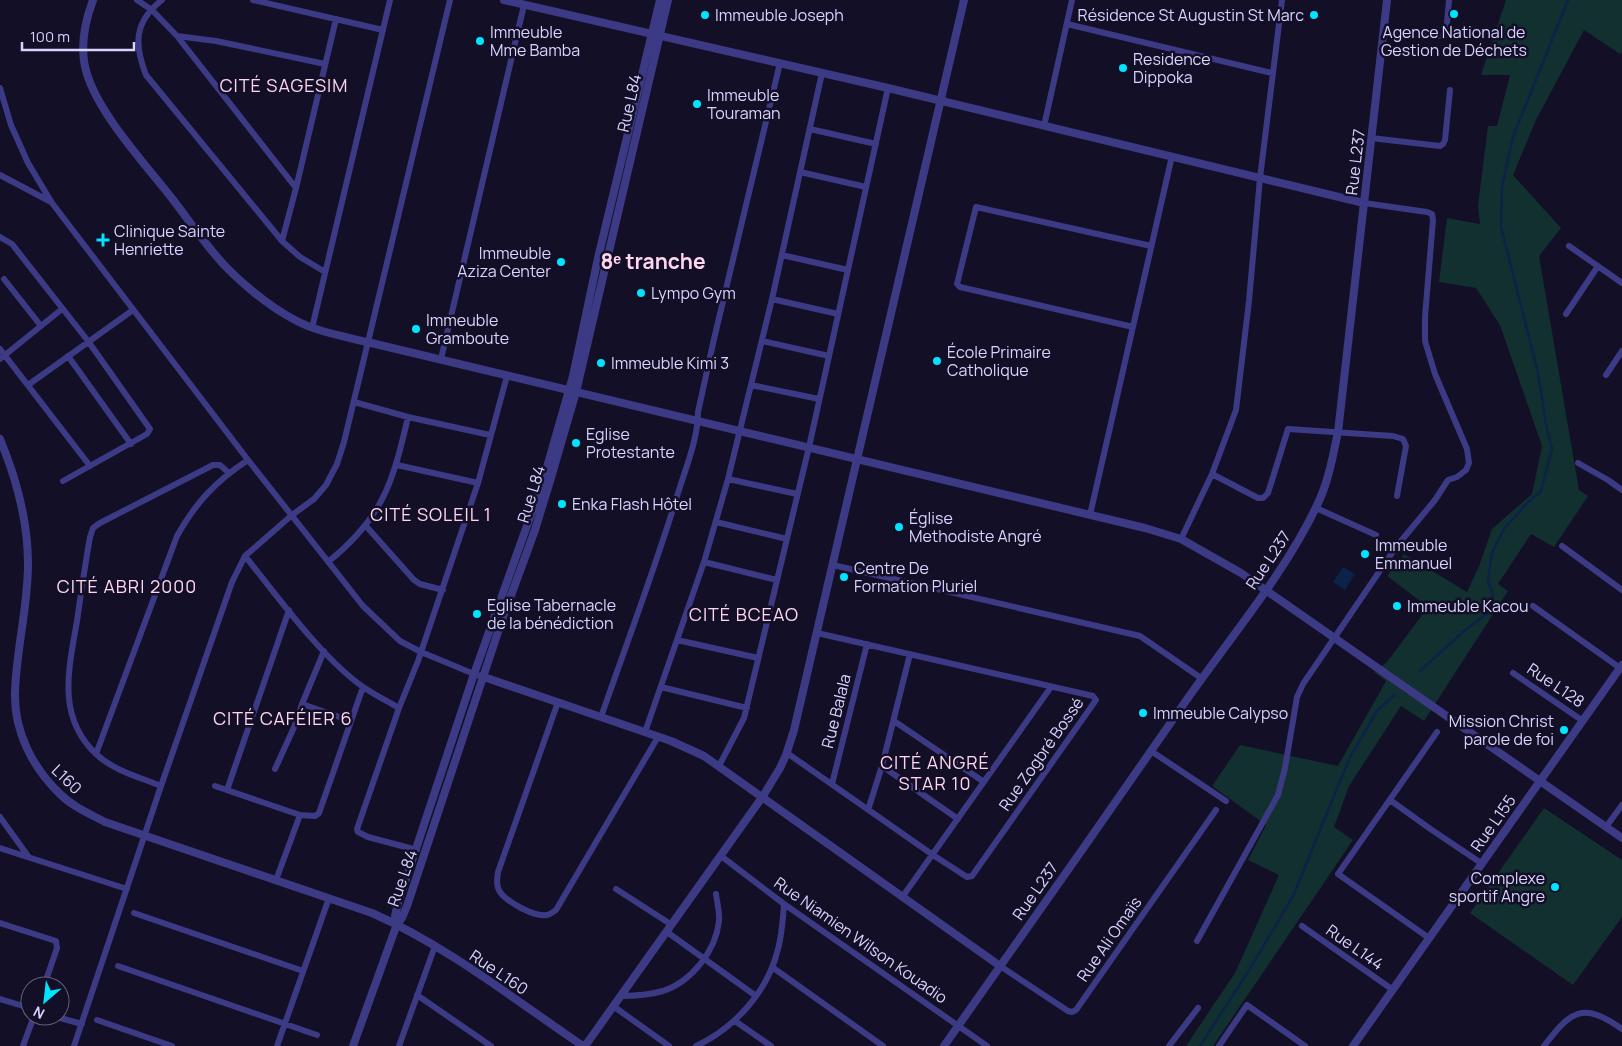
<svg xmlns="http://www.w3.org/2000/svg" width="1622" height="1046" font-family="Manrope,sans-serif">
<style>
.green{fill:#12302f}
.water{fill:#0c2248}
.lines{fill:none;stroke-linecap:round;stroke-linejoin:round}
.stream{stroke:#0c2248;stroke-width:2.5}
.minor{stroke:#3d3a85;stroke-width:6}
.tertiary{stroke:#3d3a85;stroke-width:8}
.poi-dot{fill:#00e5ff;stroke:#130f26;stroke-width:2}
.labels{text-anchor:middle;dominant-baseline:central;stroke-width:5;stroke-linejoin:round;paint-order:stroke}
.poi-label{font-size:16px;fill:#d9d4ff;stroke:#130f26;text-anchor:start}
.street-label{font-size:16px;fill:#d9d4ff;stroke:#130f26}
.neighbourhood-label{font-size:18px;letter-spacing:1px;fill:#ffd6f0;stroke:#130f26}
.district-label{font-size:21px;font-weight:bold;fill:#ffd6f0;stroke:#130f26}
</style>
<rect width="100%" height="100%" fill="#130f26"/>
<path class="green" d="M1506 0H1622V52L1620 54 1584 30 1536 120 1513 175 1561 228 1539 256 1579 490 1588 496 1554 547 1531 534 1498 584 1508 591 1424 721 1401 706 1349 786 1334 827 1353 840 1213 1046H1186L1235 973 1279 875 1248 860 1266 825 1212 786 1240 745 1338 766 1386 681 1374 672 1387 662 1428 607 1387 576 1404 554 1467 592 1479 566 1492 529 1532 494 1542 446 1500 325 1476 288 1439 282 1447 218 1480 224 1478 205 1488 126H1497L1510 75H1481Z
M1544 808 1622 860V917L1573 985 1470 913Z"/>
<path class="water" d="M1343 567 1355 574 1345 590 1333 582Z"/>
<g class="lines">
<path class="stream" d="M1420 671 1465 630 1487 614 1493 595 1488 580 1492 553 1504 529 1528 502 1541 491 1552 449 1546 424 1538 373 1501 227 1502 187 1513 137 1568 0
M1200 1046 1248 972 1293 896 1350 757 1377 711 1394 695"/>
<path class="minor" d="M137 0 152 10 177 36 296 188
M162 0C134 22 134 44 146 75L282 241 300 257 325 272
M253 0 383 30
M1067 24 1272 73
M1383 32 1444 36 1446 34 1449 0
M177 36 216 41 325 64
M0 88 11 125 28 163 52 203 248 460 363 606 400 641 421 652 474 674
M1044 126 1072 0
M810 129 876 144
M1371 138 1440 146 1443 144 1445 140 1450 90
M800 172 866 187
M0 175 51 202
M0 237 12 244 88 341 150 429 147 434 63 481
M282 241 296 188 336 19
M1569 246 1622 283
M782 255 848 270
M4 279 41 326
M772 299 838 314
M1566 314 1598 266
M1133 327 960 287 957 284 976 207 1151 246
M312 328 390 0
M762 341 829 356
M0 349 90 466
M68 356 131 444
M0 359 62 309
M441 359 524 5
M1606 375 1622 351
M28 385 133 310
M751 385 819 399
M354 402 408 417 490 435
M1578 463 1608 480 1622 490
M397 465 478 483
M1212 474 1258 498H1263L1268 493 1288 429 1393 436 1403 439 1406 446 1397 496
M728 479 797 494
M1316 508 1376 535
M1090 515 1172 156
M716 522 787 539
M366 526 414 580 420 584 443 590
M1181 539 1212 474 1236 410 1249 301 1260 178 1282 0
M1562 546 1622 590
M245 556C279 598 320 656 363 687 375 695 387 701 399 708
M328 562C383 518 393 482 408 417
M704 562 777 580
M833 565 1140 636 1201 678
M1533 606 1620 668
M677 640 758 658
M1513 673 1583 721
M661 687 747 708
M558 702 498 872C497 879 496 886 500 892 507 902 534 917 546 915 550 915 553 912 556 910L658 737
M302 704 324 651
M601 717C627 642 655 569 678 493 686 467 698 439 698 412L714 339 780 63
M894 721 984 782
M645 732 704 562 728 479 772 299 822 73
M1151 751 1226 801
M787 753 933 855 967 877 972 876 1096 700 1093 696 817 633
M96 754 177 536C196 502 216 481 248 460
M719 766 744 718 809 447 888 88
M882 766 958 819
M275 769 295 725 302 704 351 721
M832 784 867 644
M161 786C139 777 114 771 96 754 56 716 69 668 77 621 81 593 85 565 90 537L93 528 100 523 213 465H220L229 473
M215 786 300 815
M227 790 289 610
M1390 800 1429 828 1481 863
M868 810 882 766 910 654
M0 817 28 856
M1606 827 1622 805
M0 848 127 889
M417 850 368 837 358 832 357 829 399 708 418 661 478 483 507 376
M721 856 784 904 987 1046
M276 880 300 815 315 816 319 813 363 687
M616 889 672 925
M903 896 1051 687
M134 913 303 971
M0 923 56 941 57 948 44 986
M1302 926 1393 990
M667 932 756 996
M1429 938 1338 874 1437 732
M1197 941 1278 795 1285 768 1297 697 1303 684 1396 547 1435 500 1448 480 1457 477 1466 470 1469 463 1467 449 1435 374 1425 341V317L1433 220 1432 214 1427 212 1364 203
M118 966 317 1035
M1000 966 1068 1011 1072 1012 1076 1010 1216 810
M772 967 883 1046
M417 995 491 1046
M621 996C635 996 649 995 663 991 691 982 716 951 719 921 720 913 717 903 716 894
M0 999 30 1008
M613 1006 669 1046
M53 1016 82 1024
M97 1020 172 1046
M735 1021 771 1046
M23 1046 34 1016
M74 1046 161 786 232 582 245 556 292 515 314 499 326 485 337 464 344 442 450 0
M277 1046 329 898
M399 1046 435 946
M696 1046C735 1028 768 991 778 949 782 934 783 919 784 904
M1169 1046 1198 1008
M1219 1046 1247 1005 1305 1046
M1544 1046C1571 1011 1582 1001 1622 1029"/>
<path class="tertiary" d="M93 0C84 24 79 49 87 74 100 116 147 166 174 201 191 223 207 247 226 267 246 287 270 307 295 320 317 332 343 336 367 342L1145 528 1181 539 1241 573 1622 838
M504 0 888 88 1364 203
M0 439C17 480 28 520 28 564 28 608 16 650 15 693 14 732 33 768 60 794 73 807 90 814 105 822L372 913C447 946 515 1000 583 1046
M481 676 671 741 704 756 1000 966
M397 924 395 916 398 903 474 674 543 481 573 376 598 258 660 0
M353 1046 397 924 402 918 407 906 502 620 535 530 550 481 576 392 668 0
M585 1046 763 796 780 768 786 755 794 730 964 0
M944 1046C1024 933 1104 819 1183 705 1228 640 1286 573 1319 501 1329 479 1333 455 1338 432L1387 0
M1353 1046 1622 665"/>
</g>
<g class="poi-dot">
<circle cx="1454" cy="14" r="5"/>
<circle cx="705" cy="15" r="5"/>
<circle cx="1314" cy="15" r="5"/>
<circle cx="480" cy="41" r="5"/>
<circle cx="1123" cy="68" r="5"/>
<circle cx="697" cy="104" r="5"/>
<path d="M100.5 232.5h5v5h5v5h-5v5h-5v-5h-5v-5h5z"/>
<circle cx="561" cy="262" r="5"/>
<circle cx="641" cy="293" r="5"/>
<circle cx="416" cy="329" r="5"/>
<circle cx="937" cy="361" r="5"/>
<circle cx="601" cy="363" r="5"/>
<circle cx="576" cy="443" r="5"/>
<circle cx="562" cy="504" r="5"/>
<circle cx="899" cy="527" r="5"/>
<circle cx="1365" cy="554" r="5"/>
<circle cx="844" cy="577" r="5"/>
<circle cx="1397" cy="606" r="5"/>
<circle cx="477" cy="614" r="5"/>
<circle cx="1143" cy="713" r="5"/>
<circle cx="1564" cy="730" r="5"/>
<circle cx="1555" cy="887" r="5"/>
</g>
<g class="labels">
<g class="poi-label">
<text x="715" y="15">Immeuble Joseph</text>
<text x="1304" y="15" text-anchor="end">Résidence St Augustin St Marc</text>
<text x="490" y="32">Immeuble<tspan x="490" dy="18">Mme Bamba</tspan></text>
<text x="1454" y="32" text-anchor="middle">Agence National de<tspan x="1454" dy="18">Gestion de Déchets</tspan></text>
<text x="1133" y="59">Residence<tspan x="1133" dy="18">Dippoka</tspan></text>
<text x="707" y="95">Immeuble<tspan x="707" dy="18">Touraman</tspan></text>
<text x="114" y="231">Clinique Sainte<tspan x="114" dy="18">Henriette</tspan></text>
<text x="551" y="253" text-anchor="end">Immeuble<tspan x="551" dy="18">Aziza Center</tspan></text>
<text x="651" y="293">Lympo Gym</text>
<text x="426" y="320">Immeuble<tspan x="426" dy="18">Gramboute</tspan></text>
<text x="947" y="352">École Primaire<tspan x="947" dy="18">Catholique</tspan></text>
<text x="611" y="363">Immeuble Kimi 3</text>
<text x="586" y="434">Eglise<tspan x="586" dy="18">Protestante</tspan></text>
<text x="572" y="504">Enka Flash Hôtel</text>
<text x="909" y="518">Église<tspan x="909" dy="18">Methodiste Angré</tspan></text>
<text x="1375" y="545">Immeuble<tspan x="1375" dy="18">Emmanuel</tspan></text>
<text x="854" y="568">Centre De<tspan x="854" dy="18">Formation Pluriel</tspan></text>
<text x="487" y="605">Eglise Tabernacle<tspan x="487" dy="18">de la bénédiction</tspan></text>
<text x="1407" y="606">Immeuble Kacou</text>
<text x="1153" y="713">Immeuble Calypso</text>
<text x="1554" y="721" text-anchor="end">Mission Christ<tspan x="1554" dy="18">parole de foi</tspan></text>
<text x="1545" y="878" text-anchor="end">Complexe<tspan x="1545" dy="18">sportif Angre</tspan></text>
</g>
<g class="street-label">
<text transform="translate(629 103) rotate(-77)">Rue L84</text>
<text transform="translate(1355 162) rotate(-83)">Rue L237</text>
<text transform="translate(531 494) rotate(-73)">Rue L84</text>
<text transform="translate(1268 560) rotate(-56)">Rue L237</text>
<text transform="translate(1556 685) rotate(34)">Rue L128</text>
<text transform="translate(836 711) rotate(-76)">Rue Balala</text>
<text transform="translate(1041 754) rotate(-55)">Rue Zogbré Bossé</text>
<text transform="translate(67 779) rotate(44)">L160</text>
<text transform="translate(1493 823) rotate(-55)">Rue L155</text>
<text transform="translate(402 878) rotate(-71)">Rue L84</text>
<text transform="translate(1035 891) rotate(-55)">Rue L237</text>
<text transform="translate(1109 939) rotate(-55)">Rue Ali Omaïs</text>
<text transform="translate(861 940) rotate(35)">Rue Niamien Wilson Kouadio</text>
<text transform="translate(1355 947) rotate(35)">Rue L144</text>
<text transform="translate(499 972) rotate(34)">Rue L160</text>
</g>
<g class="neighbourhood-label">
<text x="284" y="85">CITÉ SAGESIM</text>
<text x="431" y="514">CITÉ SOLEIL 1</text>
<text x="127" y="586">CITÉ ABRI 2000</text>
<text x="744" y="614">CITÉ BCEAO</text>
<text x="283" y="718">CITÉ CAFÉIER 6</text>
<text x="935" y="762">CITÉ ANGRÉ<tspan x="935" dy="21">STAR 10</tspan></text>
</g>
<g class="district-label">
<text x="653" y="261">8ᵉ tranche</text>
</g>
</g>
<g transform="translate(45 1001) rotate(208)"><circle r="24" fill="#130f26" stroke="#625e7d"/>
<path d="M0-4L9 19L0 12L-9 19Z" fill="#00e5ff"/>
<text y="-8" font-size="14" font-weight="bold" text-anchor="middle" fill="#d9d4ff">N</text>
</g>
<path d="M22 42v8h112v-8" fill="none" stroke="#d9d4ff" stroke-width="2.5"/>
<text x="30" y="42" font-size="15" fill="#d9d4ff" stroke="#130f26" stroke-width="4" paint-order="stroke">100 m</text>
</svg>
